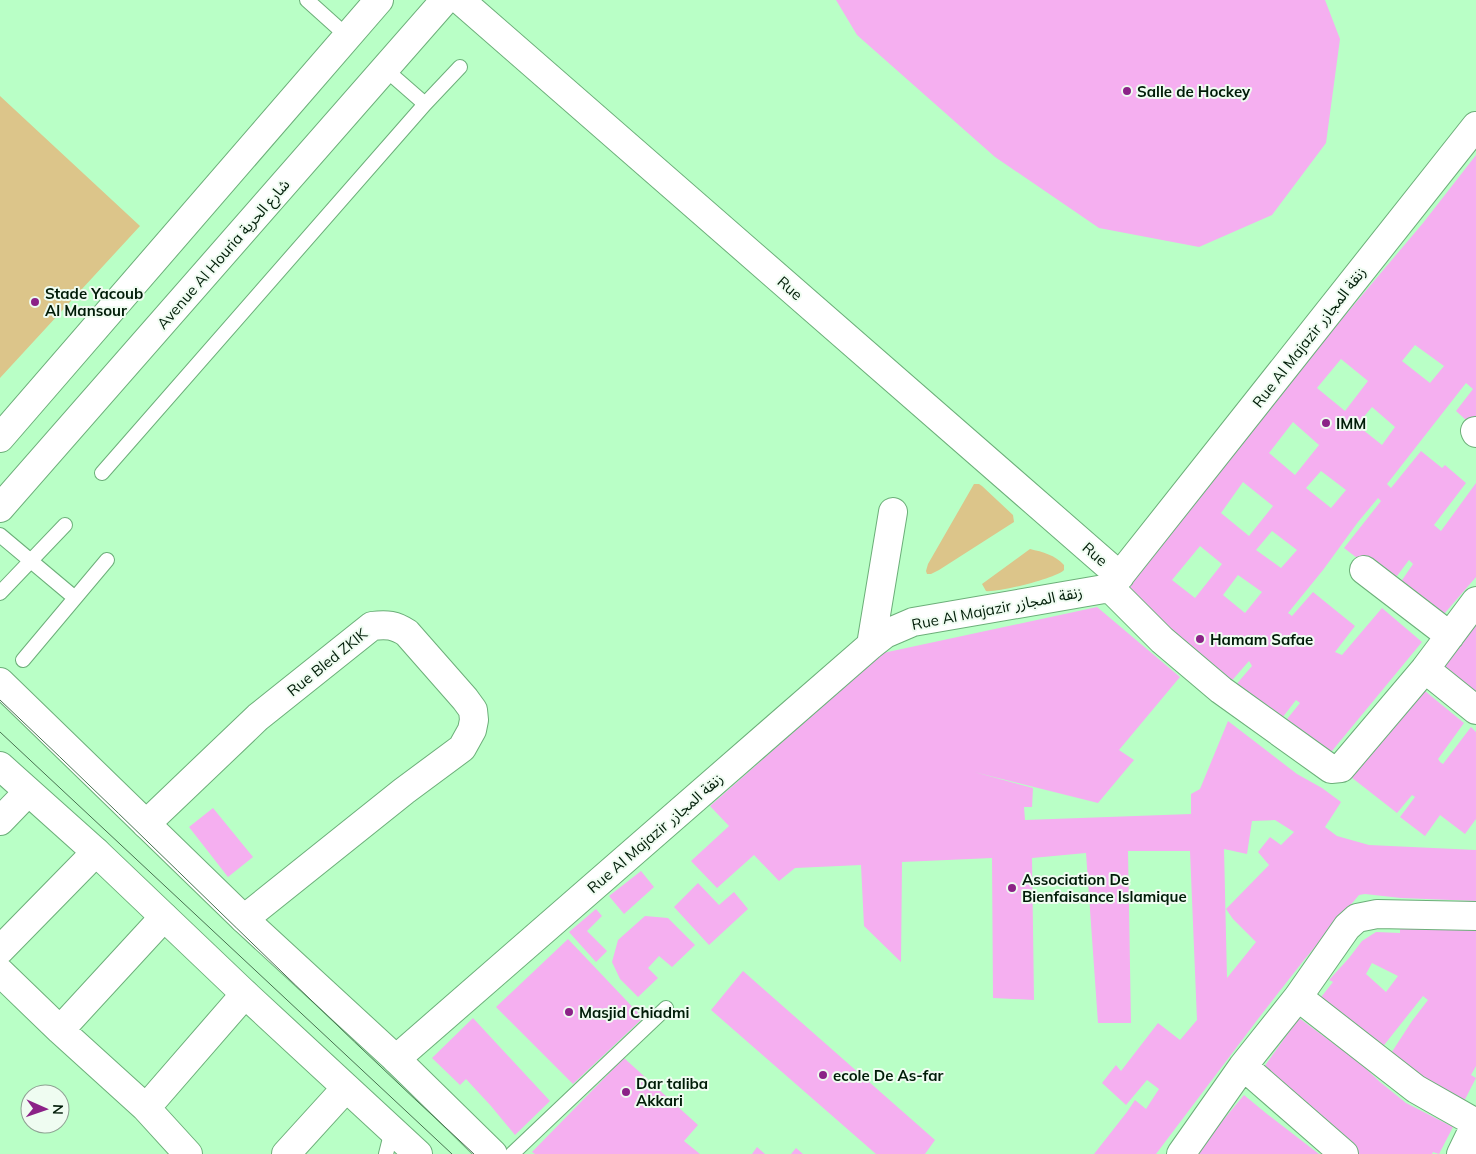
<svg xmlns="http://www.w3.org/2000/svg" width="1476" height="1154" font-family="Mulish,'Noto Sans Arabic',sans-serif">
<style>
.green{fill:#dcc58a}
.building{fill:#f5aff0;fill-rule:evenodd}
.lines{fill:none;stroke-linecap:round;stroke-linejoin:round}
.lane-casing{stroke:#6caf79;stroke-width:16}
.street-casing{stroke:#6caf79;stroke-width:30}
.secondary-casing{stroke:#6caf79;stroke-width:30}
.lane{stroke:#fff;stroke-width:14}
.street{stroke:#fff;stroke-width:28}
.secondary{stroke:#fff;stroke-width:28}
.tram{stroke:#477250;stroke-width:1}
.poi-dot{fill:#8b2287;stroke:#effcf1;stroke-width:2}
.labels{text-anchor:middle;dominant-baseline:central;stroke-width:4;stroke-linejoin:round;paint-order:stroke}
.poi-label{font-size:15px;font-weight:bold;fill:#011c08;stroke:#effcf1;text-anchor:start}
.street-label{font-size:15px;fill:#011c08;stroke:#effcf1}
</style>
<rect width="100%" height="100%" fill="#b9ffc6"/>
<path class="green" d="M0 96 140 226 0 378Z
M974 484H979L982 486 1013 515 1014 522 939 570 931 574H927L926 571 928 564Z
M1030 549C1043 552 1055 555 1064 565V570C1057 578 997 593 986 591L982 584Z"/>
<path class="building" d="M836 0H1325L1340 39 1326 143 1272 215 1199 247 1099 228 995 157 857 35Z
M1476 155V429L1456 411 1473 389 1466 383 1387 484 1391 488 1421 451 1442 468 1445 465 1466 483 1434 525 1441 531 1476 483V577L1438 621 1396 589 1413 564 1409 560 1391 584 1344 548 1381 501 1378 498 1358 522 1323 570 1288 613 1292 616 1313 592 1355 626 1335 652 1342 655 1382 608 1422 642 1327 757 1283 724 1300 703 1296 700 1279 722 1234 687 1252 666 1249 661 1228 685 1121 593 1210 485 1309 358 1423 223ZM1415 345 1444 366 1430 383 1402 361ZM1341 359 1368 381 1345 411 1317 388ZM1372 407 1395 427 1382 445 1357 425ZM1293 422 1319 445 1295 475 1269 453ZM1321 471 1346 490 1331 508 1306 488ZM1243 482 1273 506 1249 536 1221 513ZM1272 531 1297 550 1281 568 1256 550ZM1200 546 1222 564 1195 598 1172 580ZM1238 575 1262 592 1245 613 1223 595Z
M1097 607 1180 677 1119 750 1134 760 1098 803 974 772 1033 788 1032 807H1024L1025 820 1191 814V794L1200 789 1228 721 1297 774 1322 788 1341 802 1325 827 1337 836 1369 845 1476 850V901L1401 898 1365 894 1359 895 1304 960 1258 1019 1156 1154H1094L1127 1112 1135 1100 1146 1109 1159 1089 1147 1080 1126 1105 1102 1083 1116 1065 1121 1071 1158 1023 1180 1040 1197 1020 1190 851H1128L1131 1023H1098L1086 853 1032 858 1034 1000 993 998 992 858 902 862 901 962 864 926 861 865 795 868 779 881 754 855 717 888 691 861 729 826 710 806 883 653ZM1275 820 1294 832 1281 845 1270 837 1258 852 1269 865 1226 909 1233 919 1256 942 1227 978 1224 849 1247 854 1252 821Z
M1476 623V702L1439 668Z
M1420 687 1464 723 1438 759 1440 762 1443 764 1471 727 1476 732V819L1465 834 1440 815 1425 836 1400 817 1415 797 1412 795 1397 813 1351 777Z
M213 808 253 857 228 877 189 827Z
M641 871 654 887 624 914 609 896Z
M698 883 719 905 734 892 748 909 709 945 674 907Z
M596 909 602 916 587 931 607 951 596 962 569 932Z
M645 916 668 918 695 945 672 967 659 956 648 968 658 978 638 997 620 979 612 962 618 940Z
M1400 926 1476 930V1066L1471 1075 1476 1078 1458 1113 1384 1064 1412 1021 1428 1000 1423 996 1377 1054 1314 1006 1333 982 1329 980 1349 958 1362 941 1376 932 1400 933ZM1372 963 1398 976 1386 992 1366 974Z
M568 939 643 1018 573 1084 496 1007Z
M743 971 935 1140 925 1154H876L711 1010Z
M473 1018 550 1101 515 1135 491 1106 466 1079 460 1085 432 1058Z
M1299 1018 1360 1063 1380 1082 1406 1103 1453 1127 1439 1154 1433 1152 1432 1154H1344L1256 1078Z
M624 1058 698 1125 684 1141 700 1154H535L532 1152Z
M1244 1095 1267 1114 1319 1154H1195Z
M757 1147 765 1154H752Z
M796 1148 803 1154H791Z"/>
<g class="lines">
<defs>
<path id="lane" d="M307 0 347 36
M385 69 425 104
M102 473 425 104 460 67
M0 535 75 598
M0 593 65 525
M23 660 107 560
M386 1154 392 1130
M512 1154 666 1008"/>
<path id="street" d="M460 0 1120 576
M1475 431 1476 433
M1364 570 1450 636
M1110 588 1162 640 1221 690 1331 769 1341 768 1425 669 1476 601
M871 645 893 512
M1425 669 1476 710
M0 821 28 792
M146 824 258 717 372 626C387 624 395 625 407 633L465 699 473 710 474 720 472 730 462 748 404 791 244 919
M0 950 96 852
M0 972 60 1030 146 1108 188 1154
M1298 997 1416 1089 1476 1123
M60 1030 164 917
M396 1059 871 645 885 634 913 622 1110 588 1476 126
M1243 1066 1344 1154
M146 1108 245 994
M286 1154 346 1088
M1181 1154 1243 1066 1298 997 1347 927 1357 918 1377 914 1476 916
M1461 1154 1476 1123"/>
<path id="secondary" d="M0 438 379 0
M0 508 445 0
M0 682 244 919 396 1059 493 1154
M0 766 96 852 245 994 418 1154"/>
</defs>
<use href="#lane" class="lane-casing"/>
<use href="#street" class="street-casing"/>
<use href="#secondary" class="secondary-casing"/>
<use href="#lane" class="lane"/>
<use href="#street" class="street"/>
<use href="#secondary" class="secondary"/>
<path class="tram" d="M0 700C159 850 313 1006 474 1154
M0 732 452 1154"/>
</g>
<g class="poi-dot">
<circle cx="1127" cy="91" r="5"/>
<circle cx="35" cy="302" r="5"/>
<circle cx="1326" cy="423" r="5"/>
<circle cx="1200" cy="639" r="5"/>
<circle cx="1012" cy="888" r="5"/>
<circle cx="569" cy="1012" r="5"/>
<circle cx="823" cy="1075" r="5"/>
<circle cx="626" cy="1092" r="5"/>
</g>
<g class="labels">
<g class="poi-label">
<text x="1137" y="91">Salle de Hockey</text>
<text x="45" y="293">Stade Yacoub<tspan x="45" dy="17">Al Mansour</tspan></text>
<text x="1336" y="423">IMM</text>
<text x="1210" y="639">Hamam Safae</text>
<text x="1022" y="879">Association De<tspan x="1022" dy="17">Bienfaisance Islamique</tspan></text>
<text x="579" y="1012">Masjid Chiadmi</text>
<text x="833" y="1075">ecole De As-far</text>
<text x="636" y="1083">Dar taliba<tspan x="636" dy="17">Akkari</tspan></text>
</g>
<g class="street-label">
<text transform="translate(223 254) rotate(-49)">Avenue Al Houria شارع الحرية</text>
<text transform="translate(790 288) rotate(41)">Rue</text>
<text transform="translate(1309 337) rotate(-52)">Rue Al Majazir زنقة المجازر</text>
<text transform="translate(1095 554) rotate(41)">Rue</text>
<text transform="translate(997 608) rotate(-11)">Rue Al Majazir زنقة المجازر</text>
<text transform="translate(327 662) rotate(-39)">Rue Bled ZKIK</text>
<text transform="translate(655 833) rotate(-41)">Rue Al Majazir زنقة المجازر</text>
</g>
</g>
<g transform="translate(45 1109) rotate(92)"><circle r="24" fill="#effcf1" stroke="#90a294"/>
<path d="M0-4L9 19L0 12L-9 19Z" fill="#8b2287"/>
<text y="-8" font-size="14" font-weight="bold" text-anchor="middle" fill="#011c08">N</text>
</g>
</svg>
